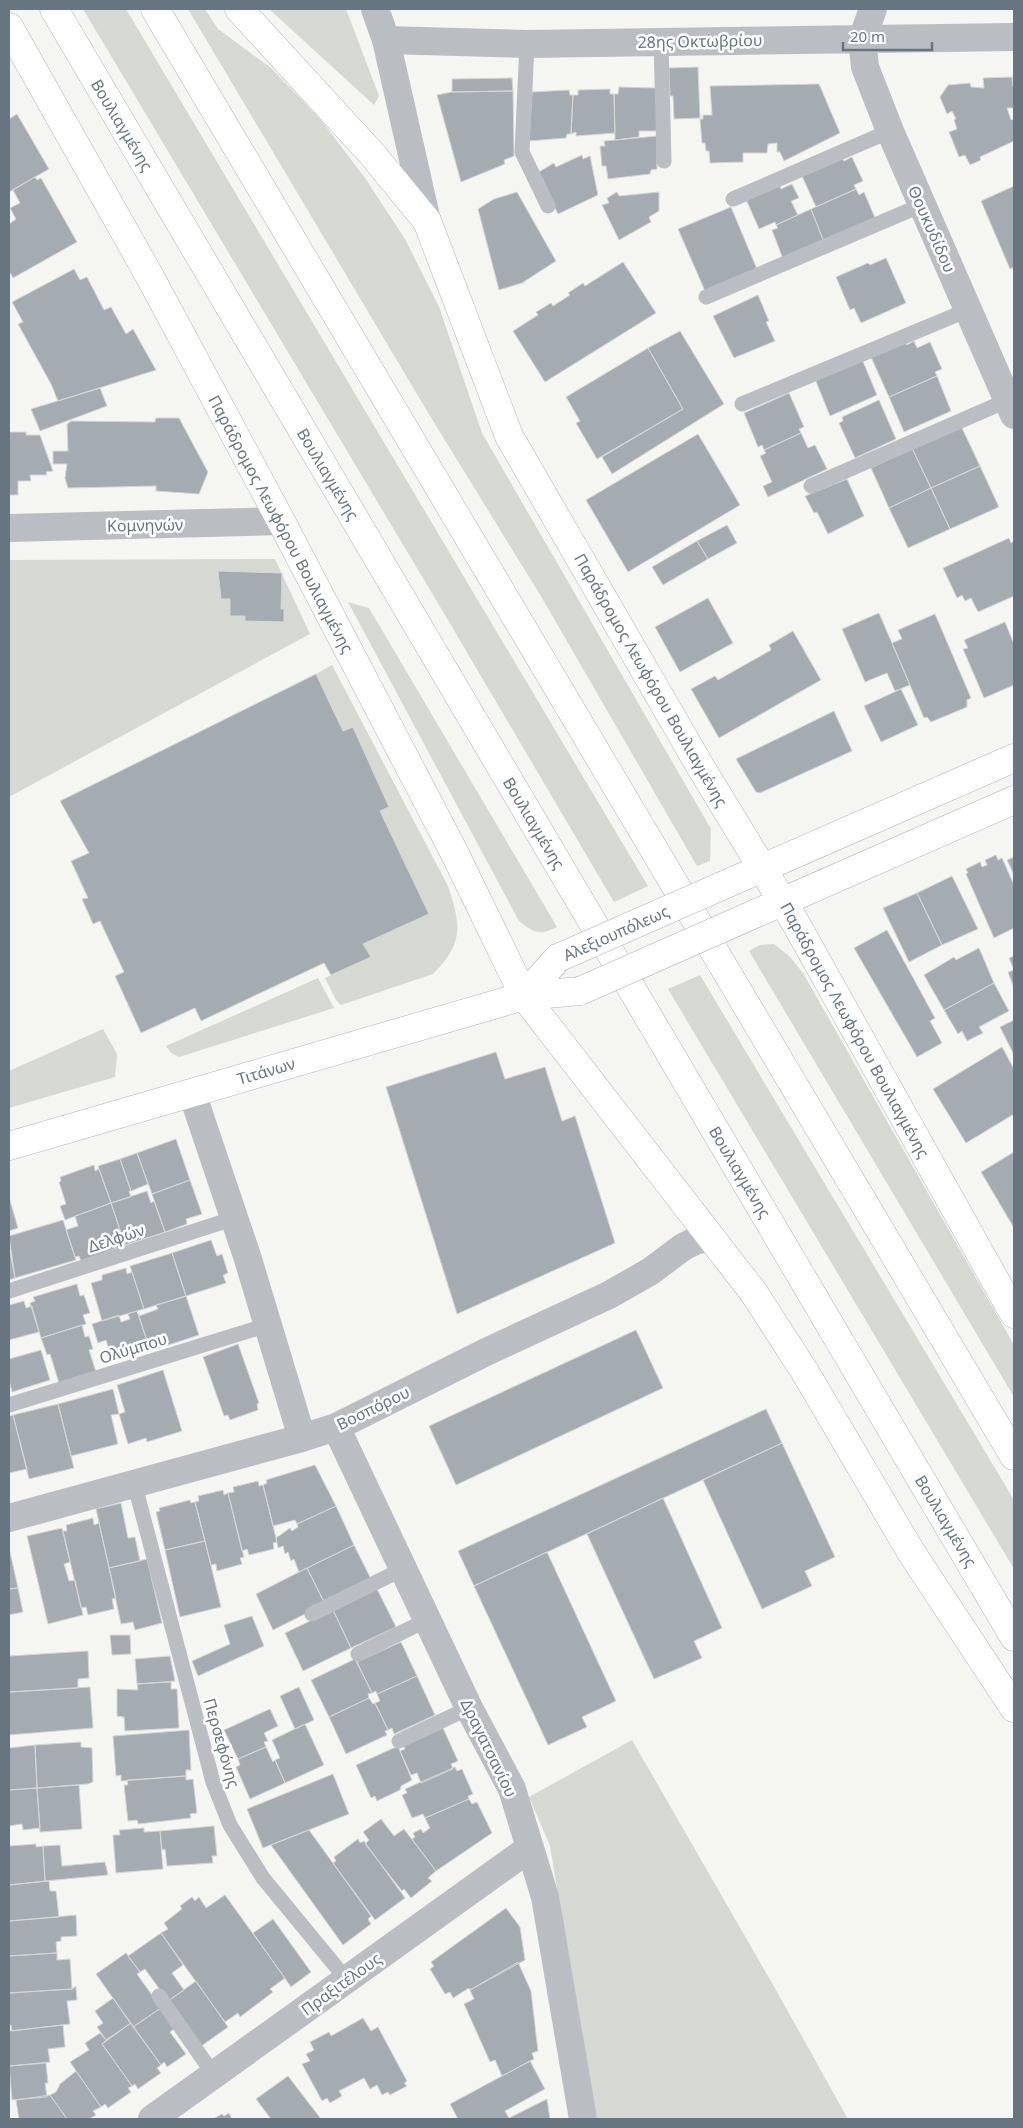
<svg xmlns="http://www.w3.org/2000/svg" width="1023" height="2128" font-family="'Noto Sans',sans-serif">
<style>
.green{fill:#d5d9d2}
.building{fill:#a5acb1;stroke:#d6d6d5}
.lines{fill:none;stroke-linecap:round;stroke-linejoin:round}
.secondary-casing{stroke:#afb4b8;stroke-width:29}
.primary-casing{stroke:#aeb3b6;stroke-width:29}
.service{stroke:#babec2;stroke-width:15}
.minor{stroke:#babec2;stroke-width:28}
.tertiary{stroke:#babec2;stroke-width:28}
.secondary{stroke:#fff;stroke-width:28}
.primary{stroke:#fff;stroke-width:28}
.primary-bridge-casing{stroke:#aeb3b6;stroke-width:29;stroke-linecap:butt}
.primary-bridge{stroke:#fff;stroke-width:28}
.labels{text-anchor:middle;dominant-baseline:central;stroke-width:5;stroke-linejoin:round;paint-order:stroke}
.street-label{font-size:16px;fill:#677580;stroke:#fff}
</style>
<rect width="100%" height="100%" fill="#f5f5f2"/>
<path class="green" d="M83 9H126L648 886 614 902 445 615Z
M188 9H205L218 29 271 68 321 120 365 178 405 239 439 307 482 433 711 829 710 861 697 866 542 598 427 411Z
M269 9H346L379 96 374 105Z
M275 559 310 634 9 797V560Z
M348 602 369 608 557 927C539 936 534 933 519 921Z
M332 665 448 886C461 925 464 943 433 974L341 1005 336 1000 325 978 371 957 363 944 429 914 380 811 389 807 353 727 343 731 316 674Z
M774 944 790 957 803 973 1014 1345V1397L749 951 760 945Z
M700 975 1014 1500V1569L668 989Z
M318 978 334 1008 179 1057 171 1053 166 1046Z
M103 1029 117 1054 115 1077 9 1108V1071Z
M632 1740 776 1990 848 2119H595L550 1846 529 1797Z"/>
<path class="building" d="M698 67 700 118 674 119 673 96H670L669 68Z
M1012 77 1013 87H1014V108H1007L1011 120 1014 119V141L980 157 981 160 970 165 965 155 959 157 949 132 957 129 954 120 956 119 952 111 947 114 940 97 948 85 970 83 971 87 984 88 983 78Z
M512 78 513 91 452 92V79Z
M819 84 840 133 784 161 780 152H777V143L768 144 767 153H743V162L710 163 709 151H706L705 143H702L700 119H703V115H712L710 86Z
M619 87 656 88 659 131H639V137L615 140 614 94H618Z
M610 89V94H614L615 133 576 136V132L571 134 573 95H578V90Z
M569 90 570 95H573L571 134H567L566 138 529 141 532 92Z
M513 91 514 156 504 160 505 164 461 182 437 95 452 92Z
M17 114 49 169 9 192V119Z
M657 136V169L651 170 650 174 608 179 606 166H602L600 146H605L604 141Z
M582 155 583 159 590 156 598 195 558 214 537 173 554 163 556 167Z
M852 157 863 181 854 185 856 189 816 207 802 176 842 158 844 161Z
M35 177 37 180 41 178 77 242 13 278 9 271V224L16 219 10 208 20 203 13 190Z
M778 182 781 189 792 184 799 198 791 201 798 215 776 225 775 222 759 229 745 197Z
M1014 186V267L1010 269 981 201Z
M856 189 859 195 864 192 876 220 824 242 811 209Z
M517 192 556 261 522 283 499 290 478 209 494 199Z
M617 192 619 196 659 192V211L649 217 651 222 619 240 602 205 609 203 607 198Z
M731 207 757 269 705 291 678 229Z
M811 209 824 242 783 259 772 230 778 228 776 225Z
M886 258 906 303 861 323 854 308 850 310 836 277 868 263 870 265Z
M623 262 656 313 545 382 513 331 538 315 536 312 551 303 553 306 570 295 568 293 583 283 585 286Z
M74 269 80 280 87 277 104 310 111 307 126 334 133 329 156 370 58 401 51 384 18 324 23 322 12 302Z
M758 295 769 321 766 322 775 341 734 358 713 316Z
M680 331 724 404 612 474 602 457 683 409 648 348Z
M914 341 917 348 930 342 942 369 935 372 937 376 889 397 871 357 905 342 907 345Z
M648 348 683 409 597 459 576 423 580 421 566 397Z
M862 359 877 395 830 416 815 379Z
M937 376 951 411 904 432 889 397Z
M100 388 107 406 40 431 31 409Z
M789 393 804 427 799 429 801 433 764 450 762 445 758 447 744 413Z
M879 400 896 439 855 458 839 423 843 421 842 417Z
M156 418H179L208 472 199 494 156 491V486L68 488 65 478 67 464H53V451H68L67 424 71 421 155 422Z
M961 426 980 466 931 488 912 448Z
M9 432H26V435H40L53 471 46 472 47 475H30L31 481H18V495H9Z
M801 433 808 448 815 445 827 469 768 497 763 486 772 482 760 456 766 453 764 450Z
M698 434 740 505 628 572 586 500Z
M912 448 931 488 889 508 871 468Z
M980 466 999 507 950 529 931 488Z
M847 479 864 516 828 534 817 512 814 513 805 496Z
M931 488 950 529 908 548 889 508Z
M727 525 737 543 708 559 697 541Z
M1009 538 1011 543 1014 541V596L978 612 971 598 965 601 962 595 957 598 943 568Z
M697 541 708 559 663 585 652 567Z
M218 571 282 573 281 609H284V622L245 621V616H230V599H221Z
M708 598 733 643 680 672 655 627Z
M879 613 910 685 895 691 887 673 865 682 842 629Z
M935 614 971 698 967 700V707L931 722 927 717 924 718 892 643 902 639 898 630Z
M1005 622 1014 644V685L984 698 963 649 968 648 964 640Z
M793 631 821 680 719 738 691 689 715 676 718 680 771 650 769 645Z
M316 674 343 731 353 727 389 807 380 811 429 914 363 944 371 957 331 975 324 963 201 1021 195 1008 141 1033 115 976 124 972 100 921 93 924 82 899 88 898 71 861 89 853 60 801Z
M901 689 918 725 881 742 864 706Z
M834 711 852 751 760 793 756 792 736 759Z
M996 855 998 860 1002 858 1014 885V928L994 938 966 874 968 873 966 869 980 862 982 867 987 865 985 860Z
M1014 857V875L1007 860Z
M952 876 978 929 942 945 917 893Z
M917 893 942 945 909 962 883 908Z
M887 930 935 1018 930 1021 942 1043 917 1057 854 948Z
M979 948 994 983 944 1010 924 975 954 957 956 960Z
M1014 956V988L1008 972 1014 970 1009 958Z
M994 983 1009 1011 979 1027 983 1033 967 1041 962 1031 958 1034 944 1010Z
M1014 1020V1055L1000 1027Z
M1002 1047 1014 1069V1114L966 1143 933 1089Z
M496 1052 505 1079 545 1067 562 1121 575 1116 615 1243 457 1314 386 1087Z
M176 1139 190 1180 152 1194 137 1153Z
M1014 1152V1228L981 1172Z
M137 1153 148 1184 131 1191 120 1159Z
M120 1159 131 1191H129L131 1197 111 1203 98 1166Z
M94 1165 95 1171 99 1169 111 1203 65 1220 60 1206 66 1204 59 1182 61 1181 60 1177Z
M190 1180 202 1214 186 1219 187 1224 165 1232 152 1194Z
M147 1191 151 1203 154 1201 165 1232 125 1245 111 1203Z
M9 1197 18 1228 9 1231Z
M111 1203 125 1245 81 1261 79 1256 75 1257 66 1230 78 1226 75 1216Z
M63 1220 76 1260 15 1278 9 1236Z
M211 1240 217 1256 222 1254 228 1273 223 1275 226 1283 186 1296 172 1253Z
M9 1247 15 1278 9 1280Z
M172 1253 186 1296 144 1309 130 1266Z
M126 1268 127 1274 132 1272 144 1309 102 1321 91 1283 102 1280V1275Z
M77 1284 80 1296 84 1295 90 1313 83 1315 86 1324 41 1338 30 1303 35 1301 33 1297Z
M186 1296 199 1335 150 1351 139 1316 158 1309 156 1305Z
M24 1301 26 1308 32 1306 39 1332 9 1340V1305Z
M137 1311 149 1347 112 1360 106 1340 98 1343 92 1324 119 1315 121 1322 130 1319 128 1314Z
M82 1325 85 1337 89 1336 93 1349 89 1350 96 1372 59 1383 50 1354 47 1355 41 1338Z
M636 1330 663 1388 456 1485 429 1426Z
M238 1344 259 1403 257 1404 258 1410 230 1420 228 1415 224 1416 203 1357Z
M41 1350 50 1380 12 1392 9 1380V1359Z
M163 1370 182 1431 147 1442 146 1438 128 1444 119 1414 125 1412 117 1385Z
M113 1389 119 1414 111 1415 118 1444 71 1456 58 1404Z
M58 1404 74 1468 29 1479 13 1415Z
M766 1409 782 1443 474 1586 458 1551Z
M13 1415 27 1469 9 1473V1416Z
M782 1443 835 1557 805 1571 812 1586 762 1609 703 1480Z
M315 1465 336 1506 297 1524 295 1520 273 1526 263 1485 267 1483 266 1480Z
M258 1481 259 1486 263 1485 277 1542 273 1543 274 1549 249 1555 247 1549 242 1551 228 1493 234 1492 233 1487Z
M223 1490 224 1495 228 1493 244 1557 240 1558 242 1564 217 1571 216 1564 211 1565 195 1502 199 1501 198 1496Z
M663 1498 722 1628 694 1641 702 1658 654 1679 587 1534Z
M190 1500 191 1503 195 1502 205 1541 165 1550 156 1512 160 1511 159 1508Z
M121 1503 128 1538 135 1537 140 1561 109 1568 96 1509Z
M336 1506 354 1545 299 1572 294 1559 291 1561 288 1552 285 1554 283 1546 278 1548 276 1538 290 1528 292 1531 298 1527 297 1524Z
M93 1518 94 1525 99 1523 116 1598 112 1599 114 1609 88 1615 86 1607 81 1608 63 1531H67L66 1525Z
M62 1528 70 1562 64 1564 69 1581 75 1580 83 1615 48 1624 27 1536Z
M205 1541 221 1607 180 1617 165 1550Z
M354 1545 372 1581 325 1604 307 1568Z
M10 1552 18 1588 9 1589V1553Z
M547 1552 616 1701 582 1717 587 1727 548 1745 474 1586Z
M147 1559 162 1623 135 1630 133 1622 121 1624 109 1568Z
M307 1568 325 1604 273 1630 256 1594Z
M18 1588 23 1612 9 1615V1589Z
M377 1589 396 1627 351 1648 333 1610Z
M333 1610 351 1648 303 1671 285 1633Z
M252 1616 264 1646 198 1676 192 1661 230 1644 224 1625Z
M110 1635H130L131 1654 112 1655Z
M401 1642 417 1676 377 1694 376 1691 372 1693 357 1662Z
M88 1651 89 1678 78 1679V1688L9 1692V1656Z
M170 1656 175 1681 137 1684 135 1659Z
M355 1659 372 1693 368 1694 369 1698 329 1717 311 1680Z
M417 1676 435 1715 394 1734 392 1728 388 1730 375 1703 380 1701 377 1694Z
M171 1682V1689H177L179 1728 125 1731 124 1717 117 1716V1689L138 1690 137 1684Z
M90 1687 93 1728 9 1735V1692Z
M299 1687 314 1720 295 1729 280 1696Z
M369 1698 373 1704 375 1703 388 1730 385 1731 387 1735 346 1754 329 1717Z
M270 1709 278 1726 264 1733 268 1741 264 1742 266 1747 238 1759 224 1730Z
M305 1724 324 1765 285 1783 275 1760 280 1758 272 1740Z
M443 1728 458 1761 451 1764 453 1769 421 1783 417 1773 411 1775 400 1751 405 1749 403 1745Z
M189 1730 191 1770H186V1776L121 1781V1775L116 1776 113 1736Z
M81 1742V1747L92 1748 93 1782 88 1784 37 1788 35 1745Z
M35 1745 37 1788 9 1790V1748Z
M398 1746 412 1780 401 1786 400 1790 377 1801 375 1796 371 1798 356 1765Z
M266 1747 273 1762 275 1760 285 1783 250 1799 236 1767 240 1765 238 1759Z
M455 1767 457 1771 462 1769 473 1794 468 1796 469 1799 425 1818 423 1814 412 1818 402 1795 407 1793 405 1789Z
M333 1774 349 1814 263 1848 247 1809Z
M186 1776V1780L193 1779 197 1813 190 1814 191 1818 138 1824 137 1820 128 1821 124 1785H128L127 1780Z
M79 1785 82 1829 40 1832 37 1788Z
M37 1788 40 1828 23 1830 22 1824 9 1826V1790Z
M469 1799 472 1804 477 1802 492 1833 436 1871 412 1839 415 1837 413 1833 421 1829 423 1833 430 1828 425 1818Z
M381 1819 394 1836 404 1829 436 1871 428 1878 432 1881 411 1898 404 1889 402 1891 365 1844 369 1840 363 1832Z
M214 1826 217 1856H212L213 1863 167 1866 165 1849 162 1850 160 1831Z
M144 1828V1832L160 1831 163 1869 116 1873 113 1835H120L119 1830Z
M309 1830 371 1916 368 1919 371 1924 343 1945 271 1845Z
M358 1839 360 1843 364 1841 405 1898 375 1920 333 1863 336 1861 334 1857Z
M36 1844V1847L43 1846 45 1881 9 1885V1846Z
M60 1845 62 1866 105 1862 108 1875 45 1881 43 1846Z
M49 1881 50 1891H56L59 1917 9 1921V1885Z
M225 1895 285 1978 270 1989 273 1992 240 2017 238 2013 225 2022 161 1933 168 1929 164 1923 182 1909 180 1906 192 1897 195 1901 199 1897 206 1908Z
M506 1908 520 1927 525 1960 470 1990 469 1988 453 1998 450 1992 445 1994 430 1969 434 1966 431 1962Z
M76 1915 77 1936 61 1937V1941L56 1942 57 1953 9 1956V1921Z
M273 1919 311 1972 291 1987 253 1933Z
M161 1933 183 1965 172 1973 184 1990 168 2001 145 1969 140 1972 128 1956Z
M57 1953V1960L70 1959 72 1989 9 1993V1956Z
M126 1953 140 1972 137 1974 161 2008 133 2027 96 1974Z
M518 1962 531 1991 538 2051 532 2053 534 2059 502 2076 495 2060 490 2062 464 2004 474 1999 470 1990Z
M196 1981 228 2027 200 2047 168 2001Z
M76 1986 77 2000 67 2001 70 2024 12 2031 11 2025 9 2026V1993L72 1989Z
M113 1998 131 2023 106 2040 97 2027 103 2023 95 2011Z
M161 2008 175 2028 170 2032 186 2054 167 2067 164 2062 161 2065 133 2027Z
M363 2018 371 2031 378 2027 407 2081 404 2083 407 2086 390 2095 388 2092 382 2095 377 2085 370 2089 364 2078 339 2091 342 2096 330 2103 327 2098 322 2101 302 2064 310 2061 306 2054 314 2050 310 2042 329 2032 331 2036Z
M131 2023 161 2065 157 2068 161 2073 138 2089 135 2084 132 2086 102 2044Z
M63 2025 65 2047 48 2049 50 2062 9 2066V2031Z
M100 2033 106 2040 102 2044 132 2086 128 2088 131 2092 108 2108 105 2104 101 2107 70 2062 89 2050 85 2043Z
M530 2061 545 2089 505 2111 509 2118 507 2119H458L450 2104Z
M46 2063 48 2083H45L47 2097 12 2100 9 2066Z
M76 2071 101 2107 93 2111 96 2115 89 2119H67L50 2095 56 2092 60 2084Z
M288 2076 321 2119H271L256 2099Z
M50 2095 67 2119H19L16 2100Z
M547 2099 550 2119H507Z
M229 2113 232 2119H213L222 2114 224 2116Z"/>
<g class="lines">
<defs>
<path id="secondary" d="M9 27 149 275 281 521 454 852 524 996 754 1293 805 1372 911 1552 1014 1708
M427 221 509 436 700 766 795 922 1014 1314
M9 1146 524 996"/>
<path id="primary" d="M54 9 1014 1637
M155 9 1014 1456
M239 9 372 154 427 221
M733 881 1014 758
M759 912 1014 800
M524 996 580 991
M524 996 558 958"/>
</defs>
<use href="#secondary" class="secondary-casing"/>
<use href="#primary" class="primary-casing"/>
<path class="service" d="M661 41 664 161
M527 44 522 152 548 206
M733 199 890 131
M706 297 922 205
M742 404 968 310
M811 486 1013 398
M9 1291 235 1218
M9 1405 268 1325
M134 1482 213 1782 230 1825 263 1878 347 1980
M312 1614 403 1569
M358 1654 427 1620
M399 1741 469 1708
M159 1996 214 2075"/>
<path class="minor" d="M873 9 862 39 865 67 890 131 1014 415
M386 40 527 44 1014 37
M9 528 281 521
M192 1093 247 1256 302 1438
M336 1427 469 1708 512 1789 545 1897 583 2119
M9 1518 302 1438 336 1427 486 1352 609 1295 651 1271 683 1247 697 1240 712 1238
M152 2119 530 1848"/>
<path class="tertiary" d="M375 9 386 40 427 221"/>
<use href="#secondary" class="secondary"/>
<use href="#primary" class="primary"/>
<defs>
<path id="primary-bridge" d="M558 958 733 881
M580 991 759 912"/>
</defs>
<use href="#primary-bridge" class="primary-bridge-casing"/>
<use href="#primary-bridge" class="primary-bridge"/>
</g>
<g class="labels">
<g class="street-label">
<text transform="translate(700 41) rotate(-1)">28ης Οκτωβρίου</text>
<text transform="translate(122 125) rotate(59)">Βουλιαγμένης</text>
<text transform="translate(932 229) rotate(66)">Θουκυδίδου</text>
<text transform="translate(328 474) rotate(59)">Βουλιαγμένης</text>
<text transform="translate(281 524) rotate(62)">Παράδρομος Λεωφόρου Βουλιαγμένης</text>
<text transform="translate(145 525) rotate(-1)">Κομνηνών</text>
<text transform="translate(651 680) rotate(60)">Παράδρομος Λεωφόρου Βουλιαγμένης</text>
<text transform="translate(534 823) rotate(59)">Βουλιαγμένης</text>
<text transform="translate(616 933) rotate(-24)">Αλεξιουπόλεως</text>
<text transform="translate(855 1030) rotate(61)">Παράδρομος Λεωφόρου Βουλιαγμένης</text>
<text transform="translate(266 1071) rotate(-16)">Τιτάνων</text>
<text transform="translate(740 1172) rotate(59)">Βουλιαγμένης</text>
<text transform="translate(116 1238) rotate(-18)">Δελφών</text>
<text transform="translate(133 1348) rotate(-17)">Ολύμπου</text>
<text transform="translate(373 1408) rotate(-26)">Βοσπόρου</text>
<text transform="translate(946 1521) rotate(59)">Βουλιαγμένης</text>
<text transform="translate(222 1743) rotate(74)">Περσεφόνης</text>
<text transform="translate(489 1748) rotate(64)">Δραγατσανίου</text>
<text transform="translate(341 1984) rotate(-36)">Πραξιτέλους</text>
</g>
</g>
<rect width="1023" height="2128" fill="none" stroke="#677580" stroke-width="20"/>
<path d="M843 42v8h89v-8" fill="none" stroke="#677580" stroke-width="2.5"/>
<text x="850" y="42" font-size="15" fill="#677580" stroke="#ffffff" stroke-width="4" paint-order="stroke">20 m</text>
</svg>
